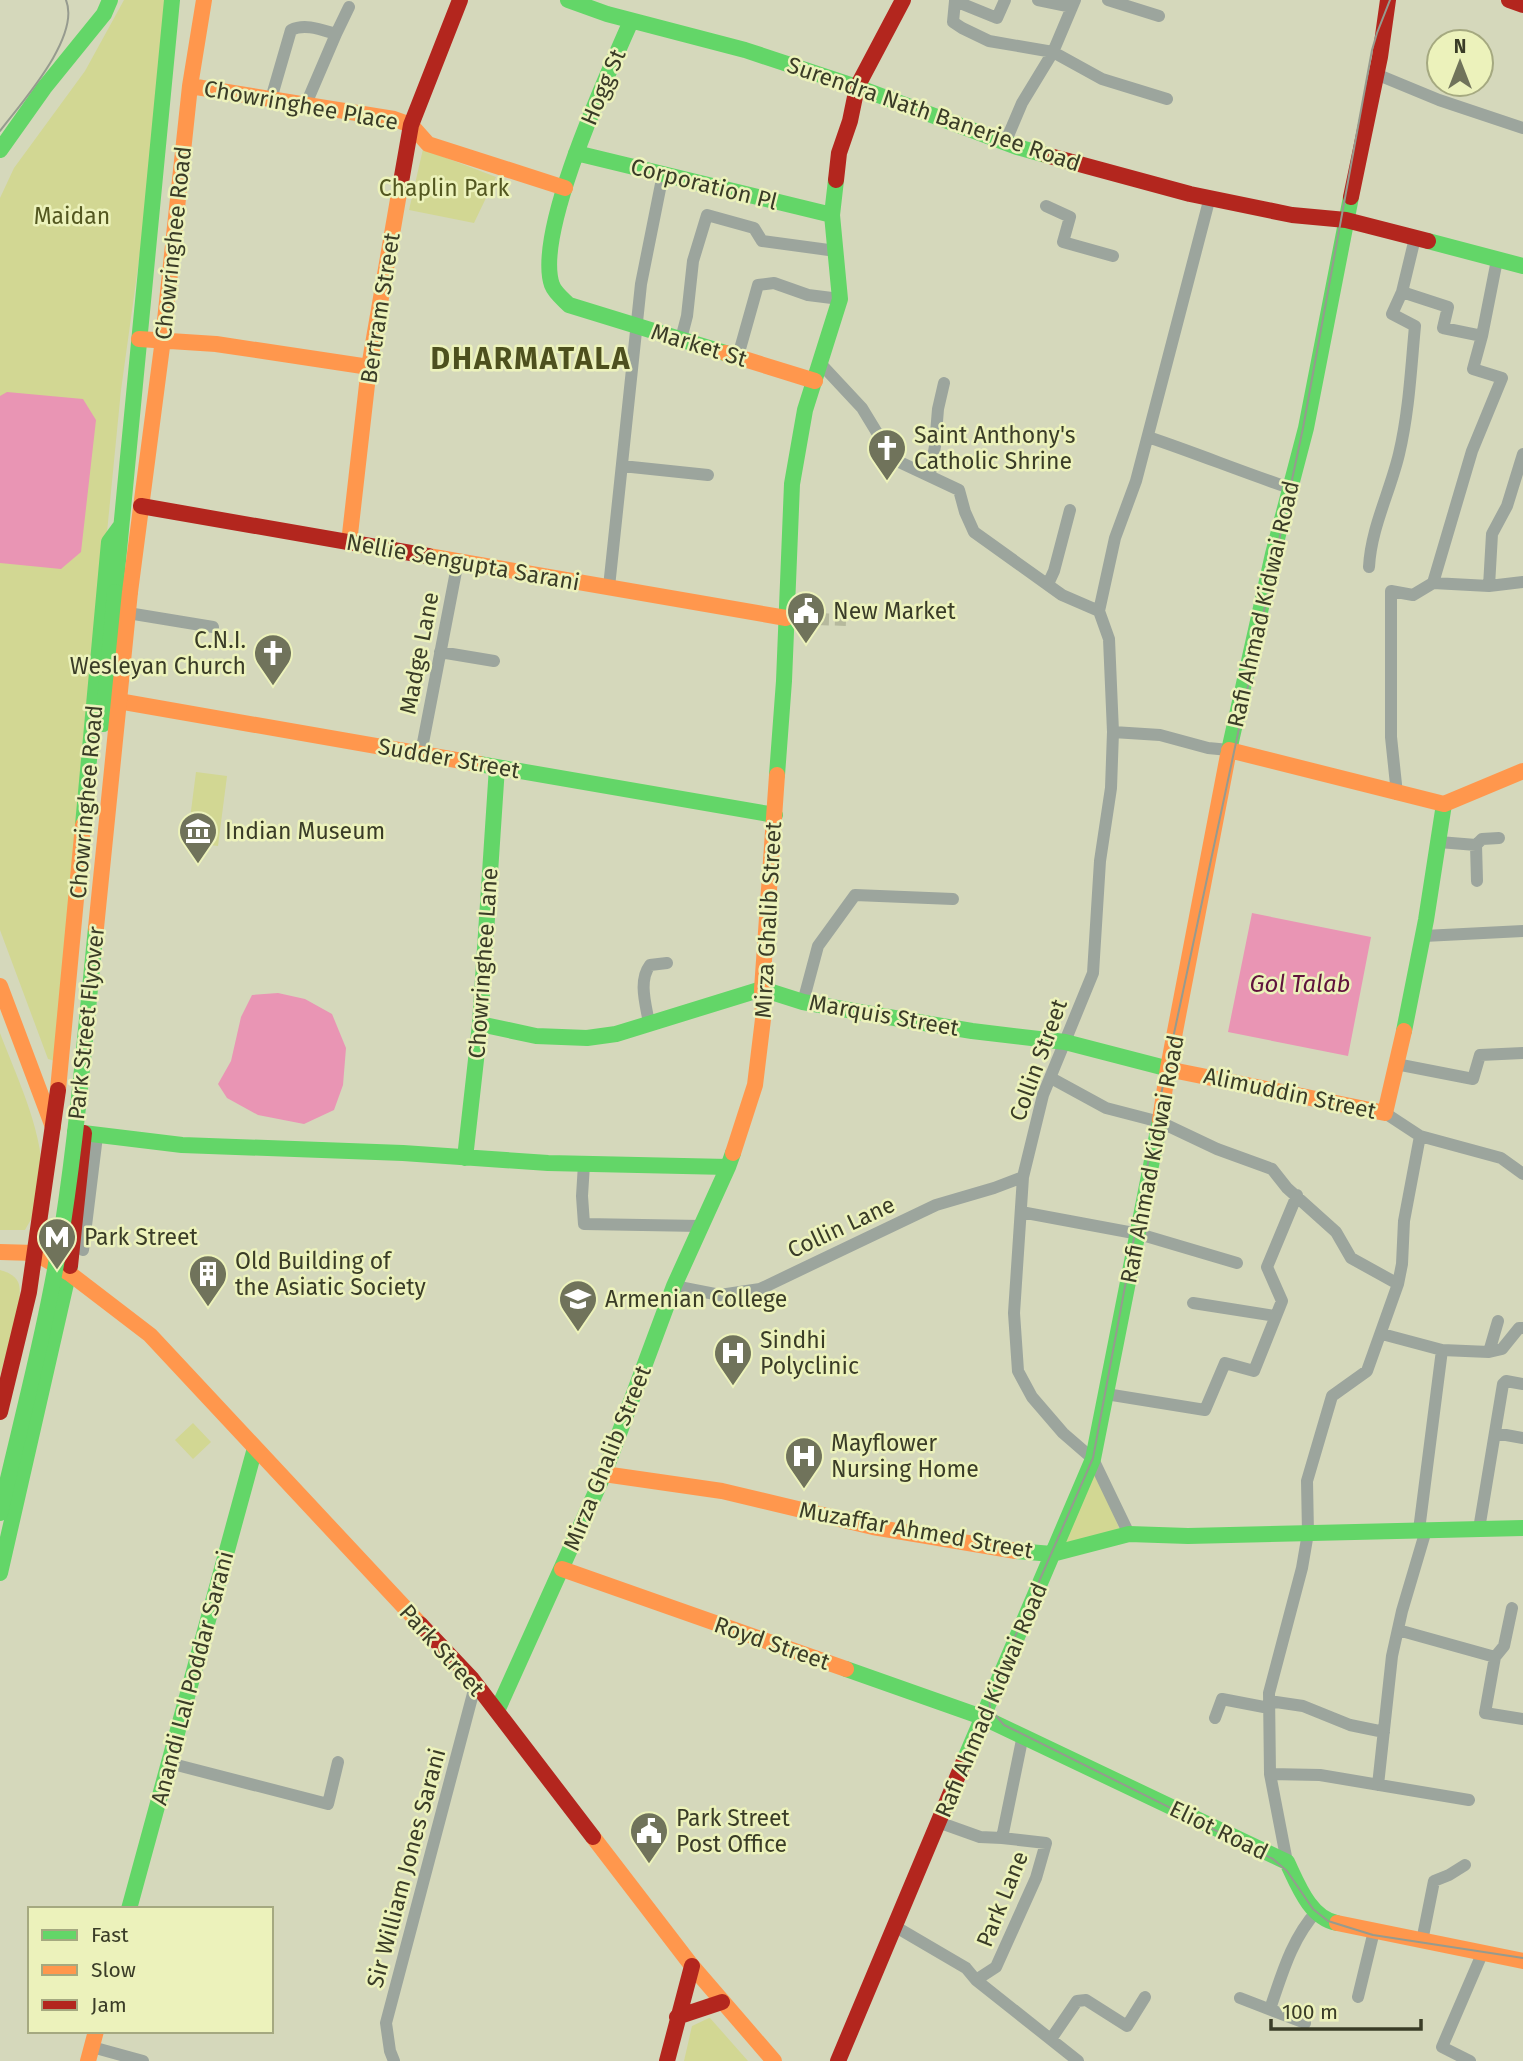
<svg xmlns="http://www.w3.org/2000/svg" width="1523" height="2061" font-family="'Fira Sans',sans-serif">
<style>
.green{fill:#d2d793}
.water{fill:#e995b4}
.lines{fill:none;stroke-linecap:round;stroke-linejoin:round}
.street-tunnel{stroke:#b6b99d;stroke-width:12;stroke-dasharray:12 6;stroke-linecap:butt}
.street{stroke:#9ca59d;stroke-width:12}
.fast{stroke:#63d668;stroke-width:16}
.slow{stroke:#ff974d;stroke-width:16}
.jam{stroke:#b3261e;stroke-width:16}
.tram{stroke:#969b8f;stroke-width:2}
.fast-bridge{stroke:#63d668;stroke-width:16}
.slow-bridge{stroke:#ff974d;stroke-width:16}
.labels{text-anchor:middle;dominant-baseline:central;stroke-width:5;stroke-linejoin:round;paint-order:stroke}
.street-label{font-size:23px;fill:#3a3c27;stroke:#ecf2bb}
.park-label{font-size:23px;fill:#535720;stroke:#ecf2bb}
.poi-label{font-size:23px;fill:#3a3c27;stroke:#ecf2bb;text-anchor:start}
.water-label{font-size:24px;font-style:italic;fill:#5f133c;stroke:#ecf2bb}
.district-label{font-size:30px;font-weight:bold;letter-spacing:2px;fill:#4d501e;stroke:#ecf2bb}
</style>
<rect width="100%" height="100%" fill="#d5d8bb"/>
<path class="green" d="M124 0H175L121 390 55 1061 48 1059 0 930V198L14 168 85 71Z
M423 149 496 177 474 223 409 210Z
M196 772 227 776 218 846 187 842Z
M0 1033C18 1081 53 1150 39 1201 37 1211 30 1221 25 1230H0Z
M0 1270C7 1272 15 1275 18 1282 26 1298 5 1356 0 1376Z
M193 1423 211 1442 193 1459 175 1440Z
M1094 1470 1120 1530 1058 1548Z
M709 2018H710L748 2061H684L692 2026Z"/>
<path class="water" d="M7 392 83 399 96 420 81 552 61 569 0 563V396Z
M1252 913 1371 937 1348 1056 1228 1032Z
M278 993 305 999 332 1014 346 1048 343 1085 334 1110 304 1124 258 1115 227 1098 218 1084 231 1061 241 1017 252 995Z"/>
<g class="lines">
<path class="street-tunnel" d="M817 619 846 620"/>
<path class="street" d="M1005 0 997 18 955 1 953 22 962 28 989 41 1053 52 1102 79 1167 99
M1038 0 1072 7
M1108 0 1159 16
M336 34 349 7
M1376 74 1439 100 1523 128
M271 99 291 30C305 23 322 30 336 34L306 104
M1005 143 1022 103 1053 52 1075 0
M1046 206 1070 217 1063 242 1113 256
M1402 292 1448 307 1443 328 1482 336 1473 369 1502 378 1472 451 1433 583
M1482 336 1497 260
M681 339 687 316 693 261 707 215 754 228 762 241 836 251
M735 356 740 349 758 285 774 283 808 295 840 299
M820 363 862 408 893 459 959 490 965 512 974 532 1062 595 1099 611
M1148 437C1196 453 1242 472 1290 488
M622 466 708 475
M930 475 935 446 938 409 944 383
M1369 567C1371 528 1390 492 1399 454 1409 412 1411 368 1415 326L1392 314 1402 292 1415 238
M1048 584 1054 571 1070 510
M1489 586 1492 534 1507 506 1523 454
M609 587 641 284 663 174
M1099 611 1109 639 1113 732 1111 788 1100 861 1093 973 1043 1095 1023 1177 1014 1313 1018 1371 1032 1397 1063 1433 1093 1459 1129 1534
M1099 611 1115 538 1136 481 1210 197
M134 614 213 627
M440 652 494 661
M1113 732 1160 735 1208 748 1229 750
M421 753 458 561
M1397 794 1391 737V591L1413 595 1433 583 1489 586 1523 582
M1439 842 1476 845 1477 881
M1476 845 1482 839 1499 838
M1424 936 1523 931
M803 1002 818 946 855 895 953 899
M649 1023C646 1005 638 981 650 965L667 963
M1396 1064 1473 1079 1480 1055 1523 1053
M1051 1078 1106 1108 1160 1122 1217 1149 1272 1169 1287 1188 1336 1232 1351 1258 1398 1284
M1385 1113 1420 1136 1501 1158 1523 1174
M584 1164 582 1196 584 1224 701 1226
M1021 1212 1139 1234 1237 1263
M83 1250 97 1136
M674 1286 720 1295 760 1289 936 1205 994 1188 1023 1177
M1193 1303 1275 1316
M1382 1334 1442 1350 1489 1352 1502 1349 1519 1328H1523
M1489 1352 1498 1321
M1106 1394 1205 1410 1225 1363 1254 1371 1282 1301 1267 1267 1297 1195
M1495 1433 1523 1438
M1479 1529 1503 1384 1506 1381 1523 1384
M1419 1530 1442 1350
M1398 1630 1495 1657 1485 1713 1523 1719
M1495 1657 1504 1646 1512 1608
M1269 1701 1303 1706 1350 1725 1384 1732
M1215 1718 1222 1699 1269 1708
M1023 1735 1002 1838 1046 1843 1036 1878 996 1967 976 1980 1078 2061
M169 1763 328 1804 338 1762
M1270 1774 1320 1775 1469 1800
M1378 1785 1392 1656 1402 1611 1426 1530
M938 1822 980 1837 1002 1838
M1287 1862 1270 1774 1269 1693 1302 1568 1308 1533 1307 1481 1332 1396 1367 1371 1398 1284 1402 1264 1404 1221 1420 1136
M896 1927 966 1968 976 1980
M1422 1941 1434 1881 1449 1875 1465 1865
M1358 1997 1374 1931
M1240 1998 1305 2023
M1270 2009C1282 1974 1292 1938 1317 1911
M1051 2039 1077 2001 1086 2000 1127 2026 1145 1997
M92 2047 143 2061
M394 2061 390 2051 386 2023 475 1686
M1470 2061 1442 2047 1482 1954"/>
<path class="fast" d="M568 0 607 14 745 50 857 87 1017 147 1046 155
M631 21C608 74 534 233 552 285 555 293 563 299 569 305L725 353
M0 150 44 88 104 14 110 0
M576 153 832 215
M1428 241 1523 266
M115 592 172 0
M1228 755 1273 554 1306 428 1351 197
M479 764 775 815
M777 775 784 681 792 484 805 410 840 299 832 215 836 180
M83 825 109 542 120 527
M480 1024 536 1036 587 1038 616 1034 762 989 803 1002 859 1012 972 1031 1065 1042 1177 1071
M1404 1031 1426 920 1444 804
M75 1132 182 1145 403 1153 548 1163 728 1167
M465 1158 480 1024 497 767
M1016 1551 1052 1554 1129 1534 1188 1536 1523 1528
M0 1573 70 1266
M846 1669 982 1717 1287 1862C1298 1885 1310 1918 1337 1923
M497 1711 604 1474 674 1286 728 1167 733 1153
M964 1761 1093 1459 1160 1120
M129 1909 255 1448"/>
<path class="slow" d="M190 86 394 119 411 125 428 144 565 188
M139 339 216 344 369 367
M725 353 815 381
M349 543 369 367 401 182
M428 556 786 618
M130 592 163 339 190 86 204 0
M124 702 479 764
M1229 750 1444 804 1523 771
M0 986 53 1127
M1177 1071 1385 1113 1404 1031
M58 1090 83 825
M1160 1120 1168 1068 1228 755
M733 1153 755 1085 763 1019 762 989 777 775
M0 1252 35 1253 69 1273 150 1335 420 1624
M604 1474 722 1491 873 1527 1016 1551
M562 1569 846 1669
M593 1837 692 1966 774 2061
M1337 1923 1523 1961
M88 2061 96 2031"/>
<path class="jam" d="M1509 0 1523 5
M1046 155 1190 194 1292 215 1346 220 1428 241
M836 180 839 153 850 121 857 87 903 0
M401 182 411 125 460 0
M1351 197 1380 57 1388 0
M141 506 428 556
M70 1266 84 1133
M0 1412 29 1292 58 1090
M420 1624 472 1679 593 1837
M677 2017 722 2002
M667 2061 692 1966
M838 2061 964 1761"/>
<path class="tram" d="M1390 0 1377 33 1372 50 1303 428 1159 1104 1093 1458 989 1696 990 1709 1004 1725 1273 1859 1287 1871 1313 1909 1328 1921 1373 1935 1523 1958
M0 131C21 103 81 37 66 0"/>
<path class="fast-bridge" d="M103 724 115 592
M0 1513C22 1417 48 1321 63 1223 78 1125 86 1026 96 928"/>
<path class="slow-bridge" d="M96 928 130 592"/>
</g>
<defs>
<symbol id="church-pin" viewBox="-11 -11 22 30"><path d="M0 17L-7.5 6A9.5 9.5 0 1 1 7.5 6Z" fill="#70735b" stroke="#ecf2bb"/><path d="M-1.2-6h2.4v3.5h3.3v2.4h-3.3V6h-2.4V-.1h-3.3v-2.4h3.3Z" fill="#fff"/></symbol>
<symbol id="civic-pin" viewBox="-11 -11 22 30"><path d="M0 17L-7.5 6A9.5 9.5 0 1 1 7.5 6Z" fill="#70735b" stroke="#ecf2bb"/><path d="M-.6-6.5H3V-4.5H.6V-3L4-1V1h2V6H-6V1h2V-1L-.6-3ZM-1.2 2.5V6h2.4V2.5Z" fill="#fff"/></symbol>
<symbol id="museum-pin" viewBox="-11 -11 22 30"><path d="M0 17L-7.5 6A9.5 9.5 0 1 1 7.5 6Z" fill="#70735b" stroke="#ecf2bb"/><path d="M0-6L6-3V-2H-6V-3ZM-5-1h2V3h-2ZM-1-1h2V3h-2ZM3-1h2V3H3ZM-6 4H6V6H-6Z" fill="#fff"/></symbol>
<symbol id="metro-pin" viewBox="-11 -11 22 30"><path d="M0 17L-7.5 6A9.5 9.5 0 1 1 7.5 6Z" fill="#70735b" stroke="#ecf2bb"/><path d="M-5.5 5V-5H-3L0 0L3-5H5.5V5H3V-.5L0 4L-3-.5V5Z" fill="#fff"/></symbol>
<symbol id="building-pin" viewBox="-11 -11 22 30"><path d="M0 17L-7.5 6A9.5 9.5 0 1 1 7.5 6Z" fill="#70735b" stroke="#ecf2bb"/><path d="M-4-6H4V6H1V3H-1V6H-4ZM-2.5-4.3h1.7v1.8h-1.7ZM.8-4.3h1.7v1.8H.8ZM-2.5-1h1.7V.8h-1.7ZM.8-1h1.7V.8H.8Z" fill="#fff"/></symbol>
<symbol id="university-pin" viewBox="-11 -11 22 30"><path d="M0 17L-7.5 6A9.5 9.5 0 1 1 7.5 6Z" fill="#70735b" stroke="#ecf2bb"/><path d="M0-5L7-2L0 1L-7-2ZM-4 1L0 2.5L4 1V4Q0 6-4 4Z" fill="#fff"/></symbol>
<symbol id="hospital-pin" viewBox="-11 -11 22 30"><path d="M0 17L-7.5 6A9.5 9.5 0 1 1 7.5 6Z" fill="#70735b" stroke="#ecf2bb"/><path d="M-5-5h3v3.5h4V-5h3V5h-3V1.5h-4V5h-3Z" fill="#fff"/></symbol>
</defs>
<g fill-rule="evenodd">
<use href="#church-pin" x="865" y="426" width="44" height="60"/>
<use href="#civic-pin" x="784" y="589" width="44" height="60"/>
<use href="#church-pin" x="251" y="631" width="44" height="60"/>
<use href="#museum-pin" x="176" y="809" width="44" height="60"/>
<use href="#metro-pin" x="35" y="1215" width="44" height="60"/>
<use href="#building-pin" x="186" y="1252" width="44" height="60"/>
<use href="#university-pin" x="556" y="1277" width="44" height="60"/>
<use href="#hospital-pin" x="711" y="1331" width="44" height="60"/>
<use href="#hospital-pin" x="782" y="1434" width="44" height="60"/>
<use href="#civic-pin" x="627" y="1809" width="44" height="60"/>
</g>
<g class="labels">
<g class="street-label">
<text transform="translate(603 87) rotate(-67)">Hogg St</text>
<text transform="translate(301 105) rotate(10)">Chowringhee Place</text>
<text transform="translate(934 114) rotate(19)">Surendra Nath Banerjee Road</text>
<text transform="translate(704 184) rotate(14)">Corporation Pl</text>
<text transform="translate(173 243) rotate(-84)">Chowringhee Road</text>
<text transform="translate(380 308) rotate(-81)">Bertram Street</text>
<text transform="translate(699 345) rotate(17)">Market St</text>
<text transform="translate(463 562) rotate(10)">Nellie Sengupta Sarani</text>
<text transform="translate(1263 604) rotate(-77)">Rafi Ahmad Kidwai Road</text>
<text transform="translate(419 653) rotate(-79)">Madge Lane</text>
<text transform="translate(449 758) rotate(10)">Sudder Street</text>
<text transform="translate(86 802) rotate(-85)">Chowringhee Road</text>
<text transform="translate(768 920) rotate(-87)">Mirza Ghalib Street</text>
<text transform="translate(483 963) rotate(-86)">Chowringhee Lane</text>
<text transform="translate(884 1015) rotate(10)">Marquis Street</text>
<text transform="translate(86 1023) rotate(-84)">Park Street Flyover</text>
<text transform="translate(1038 1060) rotate(-70)">Collin Street</text>
<text transform="translate(1290 1093) rotate(12)">Alimuddin Street</text>
<text transform="translate(1152 1159) rotate(-79)">Rafi Ahmad Kidwai Road</text>
<text transform="translate(841 1227) rotate(-25)">Collin Lane</text>
<text transform="translate(607 1458) rotate(-68)">Mirza Ghalib Street</text>
<text transform="translate(916 1530) rotate(10)">Muzaffar Ahmed Street</text>
<text transform="translate(772 1643) rotate(19)">Royd Street</text>
<text transform="translate(442 1650) rotate(48)">Park Street</text>
<text transform="translate(192 1678) rotate(-75)">Anandi Lal Poddar Sarani</text>
<text transform="translate(991 1700) rotate(-67)">Rafi Ahmad Kidwai Road</text>
<text transform="translate(1219 1830) rotate(26)">Eliot Road</text>
<text transform="translate(406 1868) rotate(-75)">Sir William Jones Sarani</text>
<text transform="translate(1002 1899) rotate(-68)">Park Lane</text>
</g>
<g class="park-label">
<text x="444" y="188">Chaplin Park</text>
<text x="72" y="216">Maidan</text>
</g>
<g class="poi-label">
<text x="914" y="435">Saint Anthony's<tspan x="914" dy="26">Catholic Shrine</tspan></text>
<text x="833" y="611">New Market</text>
<text x="246" y="640" text-anchor="end">C.N.I.<tspan x="246" dy="26">Wesleyan Church</tspan></text>
<text x="225" y="831">Indian Museum</text>
<text x="84" y="1237">Park Street</text>
<text x="235" y="1261">Old Building of<tspan x="235" dy="26">the Asiatic Society</tspan></text>
<text x="605" y="1299">Armenian College</text>
<text x="760" y="1340">Sindhi<tspan x="760" dy="26">Polyclinic</tspan></text>
<text x="831" y="1443">Mayflower<tspan x="831" dy="26">Nursing Home</tspan></text>
<text x="676" y="1818">Park Street<tspan x="676" dy="26">Post Office</tspan></text>
</g>
<g class="water-label">
<text x="1300" y="984">Gol Talab</text>
</g>
<g class="district-label">
<text x="531" y="359">DHARMATALA</text>
</g>
</g>
<rect x="28" y="1907" width="245" height="126" fill="#ecf2bb" stroke="#a5a980" stroke-width="2"/>
<rect x="42" y="1930" width="35" height="10" fill="#63d668" stroke="#a5a980" stroke-width="2"/>
<text x="91" y="1942" font-size="21" fill="#3a3c27">Fast</text>
<rect x="42" y="1965" width="35" height="10" fill="#ff974d" stroke="#a5a980" stroke-width="2"/>
<text x="91" y="1977" font-size="21" fill="#3a3c27">Slow</text>
<rect x="42" y="2000" width="35" height="10" fill="#b3261e" stroke="#a5a980" stroke-width="2"/>
<text x="91" y="2012" font-size="21" fill="#3a3c27">Jam</text>
<g transform="translate(1460 63)"><circle r="33" fill="#ecf2bb" stroke="#a5a980" stroke-width="2"/>
<path d="M0-5L12 26L0 18L-12 26Z" fill="#70735b"/>
<text y="-10" font-size="19" font-weight="bold" text-anchor="middle" fill="#3a3c27">N</text>
</g>
<path d="M1271 2019v10h150v-10" fill="none" stroke="#3a3c27" stroke-width="3.5"/>
<text x="1282" y="2019" font-size="21" fill="#3a3c27" stroke="#ecf2bb" stroke-width="5" paint-order="stroke">100 m</text>
</svg>
